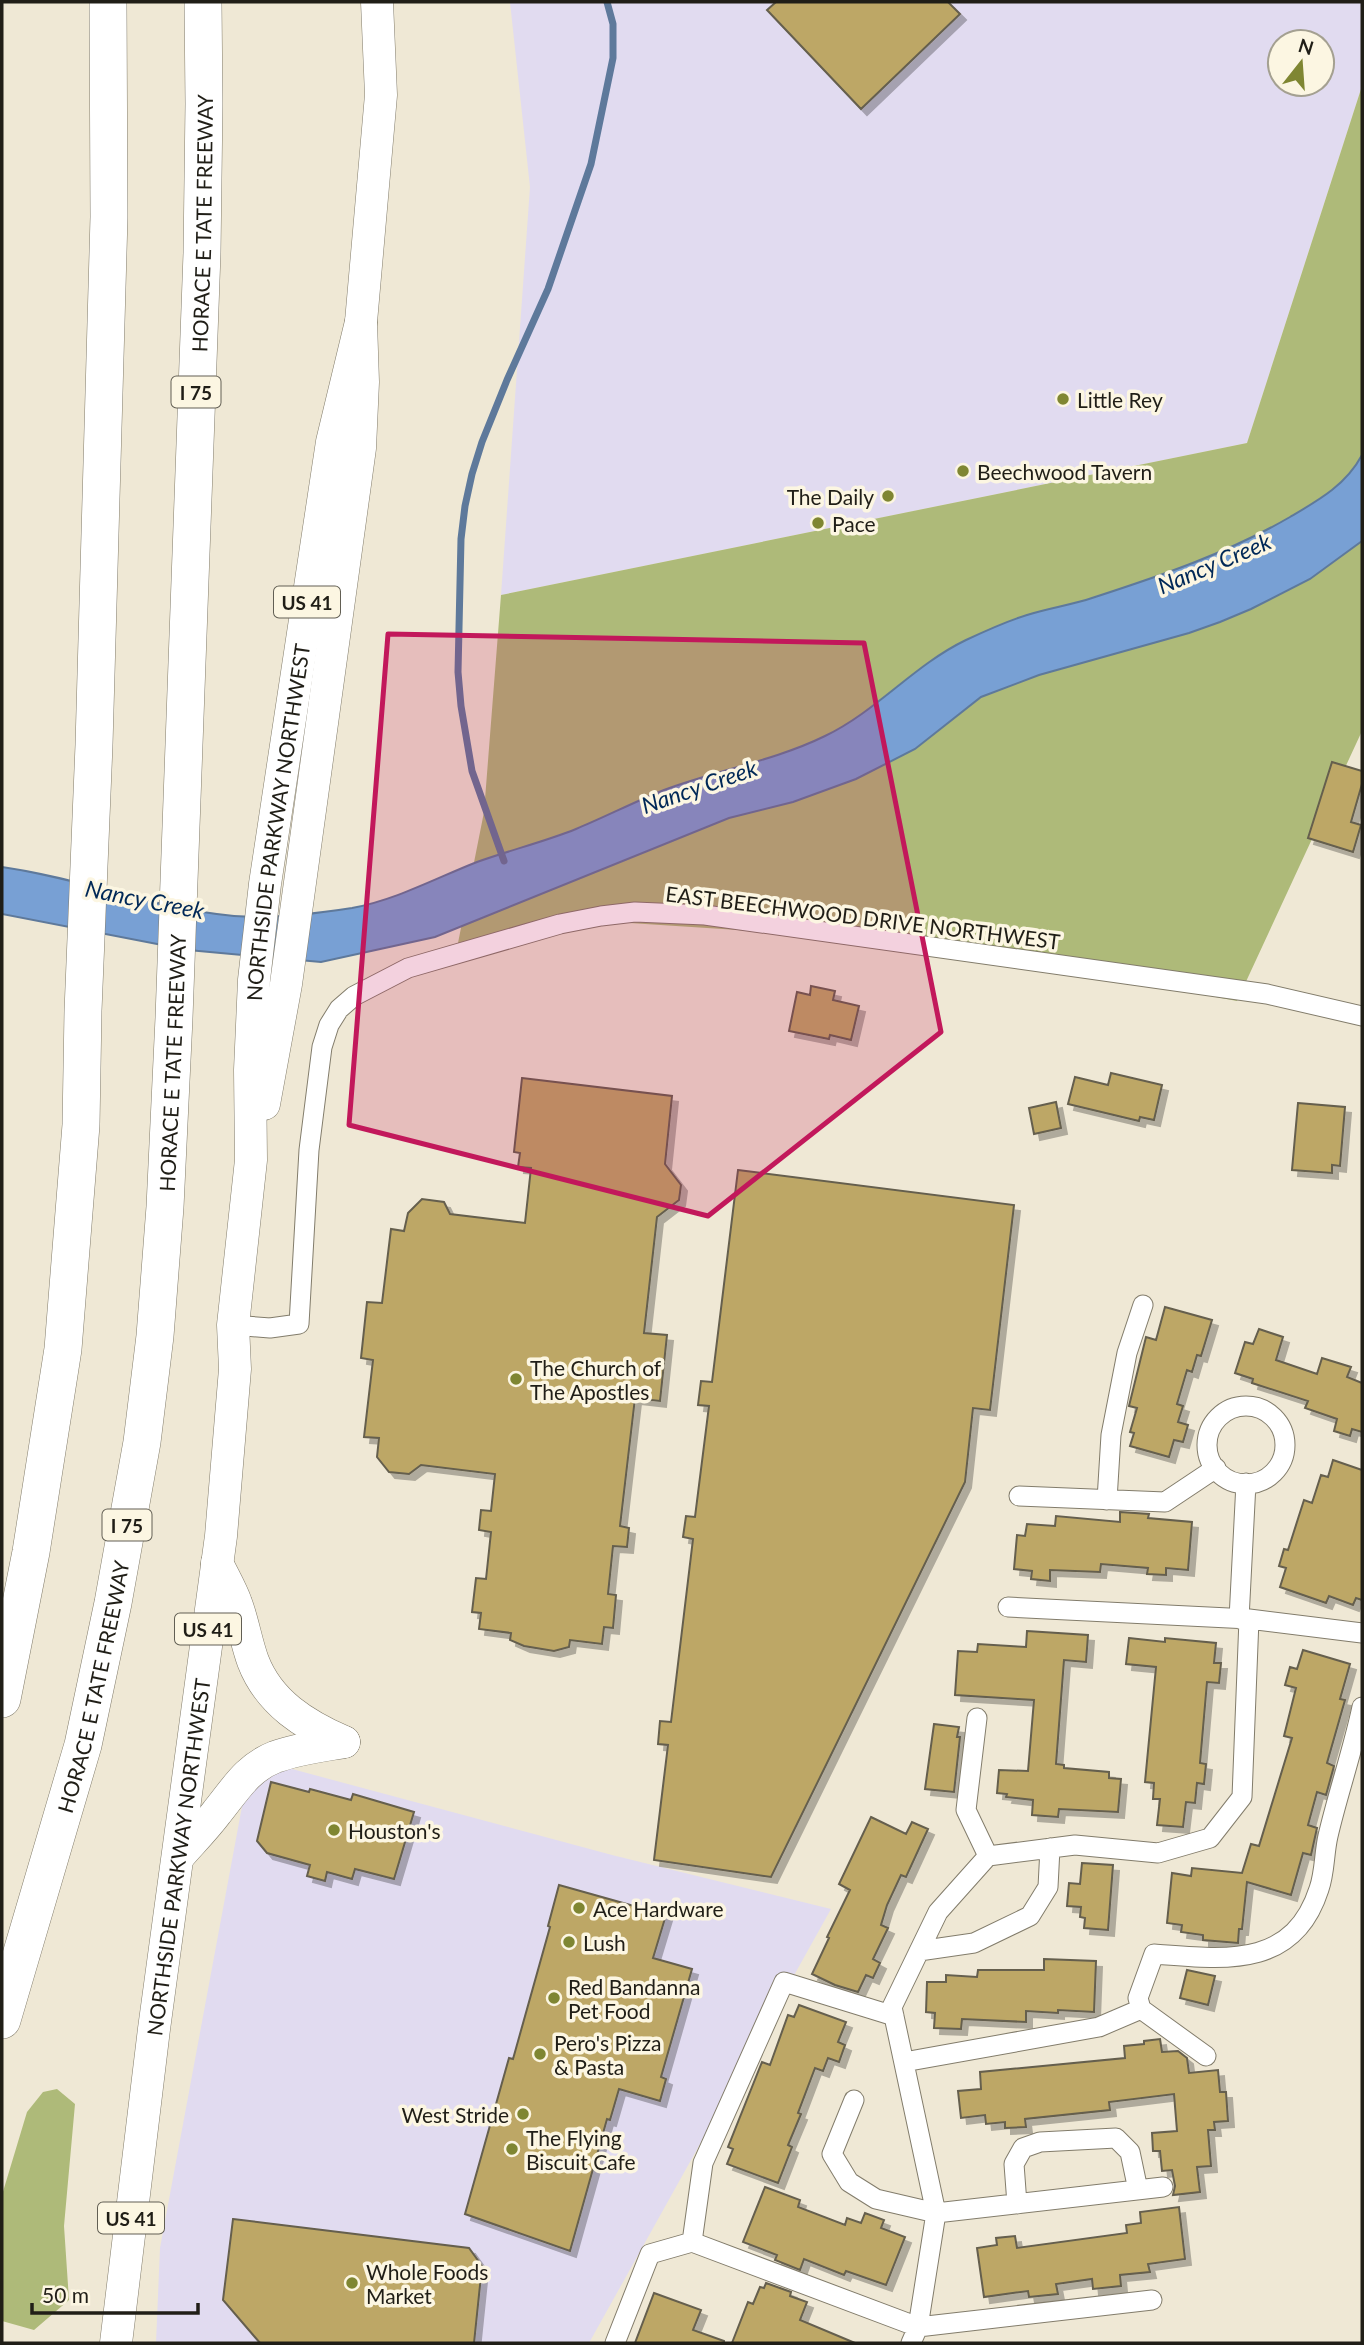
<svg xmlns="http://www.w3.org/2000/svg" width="1364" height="2345" font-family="Lato,sans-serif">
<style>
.commercial{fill:#e1dbf0;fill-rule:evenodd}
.forest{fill:#aeba79}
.water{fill:#78a0d4;stroke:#5e799b;stroke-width:2}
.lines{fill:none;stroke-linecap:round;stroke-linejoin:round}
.stream{stroke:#5e799b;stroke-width:7}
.building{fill:#bda766;stroke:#655f4e;stroke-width:2;filter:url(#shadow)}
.minor-casing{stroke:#827c6b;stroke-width:21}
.primary-casing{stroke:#827c6b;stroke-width:33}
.motorway-casing{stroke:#827c6b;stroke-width:38}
.minor{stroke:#fff;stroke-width:19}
.primary{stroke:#fff;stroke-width:32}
.motorway{stroke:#fff;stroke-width:37}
.marked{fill:#c2185b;fill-opacity:0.2;stroke:#c2185b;stroke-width:5;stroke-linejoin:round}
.poi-dot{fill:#7f8632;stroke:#fcf6e2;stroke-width:2.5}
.labels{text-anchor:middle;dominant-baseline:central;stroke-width:7;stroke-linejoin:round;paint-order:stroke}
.shield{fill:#fcf6e2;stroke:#625f54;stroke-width:2}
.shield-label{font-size:19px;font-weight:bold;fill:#201e17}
.street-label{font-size:21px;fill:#201e17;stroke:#fcf6e2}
.poi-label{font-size:21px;fill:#201e17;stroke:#fcf6e2;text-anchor:start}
.water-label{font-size:23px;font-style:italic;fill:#002857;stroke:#fcf6e2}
</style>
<defs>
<filter id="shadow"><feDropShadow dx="6" dy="6" stdDeviation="0" flood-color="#0004"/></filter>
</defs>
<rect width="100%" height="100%" fill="#efe8d5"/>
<path class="commercial" d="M510 2H1362V86L1247 443 501 595 530 187ZM1280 42H1322V84H1280Z
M251 1758 612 1855 831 1909 589 2343H156L160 2248Z"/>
<path class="forest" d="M1362 86V731L1237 1001 1014 959 738 930 583 920 457 948 484 812 501 595 1247 443Z
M57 2089 75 2104 64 2226 69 2300 34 2330 2 2321V2195L27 2112 43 2092Z"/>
<path class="water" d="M1362 455V541L1310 579 1251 609 1220 622 1189 633 1039 675 981 697 915 749 856 779 793 802 729 818 435 937 321 962 188 950 2 914V867C80 878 155 909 234 916 273 919 314 914 352 908 396 900 436 878 477 862 510 850 544 842 576 829 605 817 634 802 664 790 717 770 774 761 825 736 877 711 914 665 966 640 985 631 1007 621 1027 615 1049 608 1071 605 1092 598 1160 576 1228 553 1290 517 1319 500 1346 485 1362 455Z"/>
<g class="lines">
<path class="stream" d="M504 861 472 771 461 706 458 672 461 539 465 506 472 474 482 442 507 380 548 289 591 164 613 58V24L607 2"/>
</g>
<path class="building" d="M776 2H948L960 14 861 109 767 10Z
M1332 762 1362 771V784L1351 822 1361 825 1353 852 1308 838Z
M811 986 835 991 833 1000 859 1006 851 1040 830 1035 829 1039 789 1031 797 992 810 995Z
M1111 1073 1162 1085 1154 1120 1140 1117 1139 1121 1068 1104 1075 1077 1108 1085Z
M522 1078 672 1096 665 1164 681 1185 679 1200 657 1217 644 1333 667 1335 660 1401 635 1398 620 1526 629 1528 627 1547 613 1546 608 1594 616 1595 613 1628 604 1627 602 1644 570 1640 569 1647 554 1651 524 1646 510 1640 511 1633 479 1629 481 1613 472 1612 476 1578 486 1579 491 1532 479 1530 481 1510 491 1511 495 1474 421 1465 409 1474 389 1472 377 1457 379 1438 364 1437 373 1360 361 1358 367 1302 382 1303 391 1229 404 1231 408 1213 422 1199 444 1202 450 1214 525 1223 531 1168 518 1167 520 1153 514 1152Z
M1056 1102 1061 1128 1034 1134 1029 1108Z
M1298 1103 1345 1107 1340 1166 1332 1165V1173L1292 1170Z
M738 1170 1014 1205 990 1410 973 1408 965 1482 771 1877 654 1860 668 1745 658 1744 660 1721 671 1722 693 1539 683 1537 686 1516 695 1517 709 1406 698 1405 701 1381 712 1382Z
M1165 1307 1212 1320 1201 1356 1197 1355 1192 1372 1187 1370 1177 1404 1183 1406 1178 1422 1188 1425 1183 1442 1174 1440 1169 1457 1130 1446 1134 1433 1130 1432 1137 1408 1129 1406 1146 1337 1156 1340Z
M1259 1329 1283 1337 1276 1360 1317 1374 1322 1358 1351 1367 1347 1377 1362 1383V1432L1352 1429 1350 1436 1334 1431 1337 1419 1305 1408 1308 1401 1252 1383 1253 1379 1235 1373 1245 1342 1253 1344Z
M1333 1460 1362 1470V1600L1356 1598 1353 1605 1329 1596 1326 1603 1280 1587 1286 1568 1279 1566 1284 1549 1288 1550 1304 1500 1312 1503 1321 1475 1328 1477Z
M1120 1512 1149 1514 1148 1518 1192 1522 1188 1570 1166 1568V1575L1147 1574 1148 1568 1101 1564 1100 1572 1050 1570V1581L1031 1579 1032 1571 1014 1569 1017 1535 1025 1536 1027 1524 1055 1526 1056 1516 1120 1522Z
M1027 1631 1088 1635 1086 1662 1064 1660 1056 1764 1064 1765V1768L1109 1772V1778L1121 1779 1118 1812 1059 1809 1058 1817 1032 1815 1033 1800 1006 1797 1007 1794 997 1793 999 1770 1028 1771 1034 1700 955 1695 958 1651 977 1652 978 1644 1026 1647Z
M1129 1638 1165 1642V1638L1216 1643 1214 1663H1221L1219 1683 1207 1682 1200 1763 1206 1764 1204 1784 1197 1783 1195 1803 1186 1802 1183 1827 1157 1825 1160 1799H1153L1154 1783 1145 1782 1156 1667 1126 1664Z
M1303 1650 1350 1664 1340 1699 1345 1700 1327 1763 1334 1766 1326 1795 1317 1792 1308 1825 1317 1828 1311 1855 1303 1853 1291 1895 1247 1882 1242 1929H1239L1238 1943 1203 1940V1935L1181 1932 1182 1925 1167 1923 1172 1873 1191 1876 1192 1868 1242 1873 1251 1844 1259 1846 1292 1738 1284 1736 1296 1688 1285 1685 1290 1667 1297 1669Z
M934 1724 959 1727 957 1737H960L954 1792 925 1789Z
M271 1782 309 1792 310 1789 351 1800 353 1794 414 1812 394 1879 355 1869 352 1879 327 1872 325 1881 307 1876 310 1865 267 1853 257 1841Z
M871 1817 906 1834 912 1822 928 1829 906 1877 901 1875 887 1905 881 1925 888 1928 873 1959 880 1963 873 1978 866 1975 858 1992 835 1985 812 1974 829 1938 827 1937 850 1890 839 1884Z
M1082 1863 1113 1865 1108 1930 1084 1928 1085 1918 1080 1917 1081 1907 1067 1906 1069 1883 1080 1884Z
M559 1885 666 1915 653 1958 692 1969 661 2077 666 2079 660 2101 619 2089 610 2120 607 2119 570 2251 465 2214 509 2058 513 2059 550 1927 548 1926Z
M1044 1959 1096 1961 1094 2012 1058 2010V2013L1026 2011V2022L962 2019 961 2029 934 2028 935 2013 926 2012 927 1982H946V1975L977 1977 978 1970H1044Z
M1187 1970 1215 1976 1208 2005 1180 1998Z
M799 2005 846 2022 838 2042 845 2045 839 2062 828 2058 823 2071 815 2068 798 2113 801 2114 788 2145 792 2147 778 2183 727 2164 733 2149 728 2147 762 2062 770 2065 788 2015 794 2017Z
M1160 2039 1162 2052 1178 2051 1187 2058 1189 2073 1218 2070 1220 2092H1226L1228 2121 1214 2122 1215 2130H1208L1211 2166 1197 2167 1200 2192 1173 2195 1175 2186 1172 2170 1162 2171 1160 2151H1153L1152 2133 1177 2131 1174 2094 1109 2102 1110 2110 1025 2119 1026 2127 1005 2128V2122L986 2124 985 2115 961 2118 958 2091 981 2089 980 2072 1125 2058 1124 2046 1144 2044V2041Z
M765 2187 800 2200 798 2207 845 2225 847 2218 861 2223 865 2213 884 2220 881 2228 905 2237 886 2285 846 2271 844 2275 804 2259 800 2270 775 2260 777 2255 743 2242Z
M1179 2207 1185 2259 1148 2264 1150 2272 1120 2275 1121 2286 1093 2289 1092 2279 1056 2284 1058 2294 1029 2297 1028 2291 984 2297 977 2248 997 2245 996 2238 1015 2236 1017 2248 1127 2233 1126 2225 1141 2223 1140 2212Z
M233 2219 469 2248 482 2266 474 2343H260L223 2300Z
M766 2283 791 2292 790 2296 807 2302 800 2320 855 2343H732L748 2302 753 2304 760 2287 764 2288Z
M654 2293 701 2310 693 2330 724 2341V2343H635Z"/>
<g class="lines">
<defs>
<path id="minor" d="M233 1325 270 1328 299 1324 309 1150 322 1047 329 1025 339 1009 354 996 408 968 560 924 601 916 635 912 705 915 1267 994 1362 1016
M1207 1445a39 39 0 1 1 78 0a39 39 0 1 1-78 0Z
M1019 1496 1165 1502 1216 1468
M1107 1500 1111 1435 1127 1353 1143 1305
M1008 1607 1249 1619 1362 1633
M1239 1619 1246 1483
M977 1718 966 1810 988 1856
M919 1951 974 1943 1030 1916 1048 1887 1050 1848
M894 2016 784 1982 703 2163 692 2242 918 2327 1152 2300
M1206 2056 1141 2009 1138 1998 1154 1954C1223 1959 1293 1970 1319 1889 1325 1872 1324 1853 1328 1836 1338 1793 1353 1750 1362 1707
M904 2062 1099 2027 1141 2009
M854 2100 832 2154 849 2182 876 2199 936 2213 1163 2187
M1017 2204 1014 2164 1023 2148 1040 2142 1116 2138 1130 2152 1138 2190
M615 2343 650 2254 692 2242
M911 2343 918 2327 936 2213 892 2007 938 1912 988 1856 1075 1845 1158 1853 1210 1838 1242 1797 1249 1619"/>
<g id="primary">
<path d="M264 1104 286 984 360 448 363 382 361 322 381 95 377 2"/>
<path d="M217 1563C223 1576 231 1589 236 1603 243 1621 246 1642 253 1661 269 1703 305 1725 344 1742"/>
<path d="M178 1857C191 1842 205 1828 217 1812 235 1790 247 1768 275 1757 297 1749 321 1746 344 1742"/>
<path id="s1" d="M116 2343 154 2029 221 1536 235 1369 233 1325 251 1160 250 1070 254 980 265 884 332 442 361 322"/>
</g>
<g id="motorway">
<path d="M2 1699 31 1552 63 1349 81 1125 83 1011 94 745 109 217 108 2"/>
<path id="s2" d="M2 2020 83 1745 113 1603 142 1442 155 1336 165 1207 174 1018 202 253 204 104 203 2"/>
</g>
</defs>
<use href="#minor" class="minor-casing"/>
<use href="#primary" class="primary-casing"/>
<use href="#motorway" class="motorway-casing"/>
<use href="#minor" class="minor"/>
<use href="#primary" class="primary"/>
<use href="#motorway" class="motorway"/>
</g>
<path class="marked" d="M388 634 864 643 941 1032 708 1216 349 1125Z"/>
<g class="poi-dot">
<circle cx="1063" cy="399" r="7"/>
<circle cx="963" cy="471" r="7"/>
<circle cx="888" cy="496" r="7"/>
<circle cx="818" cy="523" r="7"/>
<circle cx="516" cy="1379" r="7"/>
<circle cx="334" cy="1830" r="7"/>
<circle cx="579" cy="1908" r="7"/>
<circle cx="569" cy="1942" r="7"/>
<circle cx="554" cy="1998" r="7"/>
<circle cx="540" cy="2054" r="7"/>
<circle cx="523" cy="2114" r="7"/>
<circle cx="512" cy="2149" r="7"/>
<circle cx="352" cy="2283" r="7"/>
</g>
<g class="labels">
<g class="shield">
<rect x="171.5" y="376.5" width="49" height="31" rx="5"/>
<rect x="274" y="586.5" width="66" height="31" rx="5"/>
<rect x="102.5" y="1509.5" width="49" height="31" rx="5"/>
<rect x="175" y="1613.5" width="66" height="31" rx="5"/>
<rect x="98" y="2202.5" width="66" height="31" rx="5"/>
</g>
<g class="shield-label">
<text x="196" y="392">I 75</text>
<text x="307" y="602">US 41</text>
<text x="127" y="1525">I 75</text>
<text x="208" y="1629">US 41</text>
<text x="131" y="2218">US 41</text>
</g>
<g class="street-label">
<text stroke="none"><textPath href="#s2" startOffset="1816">HORACE E TATE FREEWAY</textPath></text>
<text stroke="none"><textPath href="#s1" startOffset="1531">NORTHSIDE PARKWAY NORTHWEST</textPath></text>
<text transform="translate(863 917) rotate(7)">EAST BEECHWOOD DRIVE NORTHWEST</text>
<text stroke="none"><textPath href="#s2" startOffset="976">HORACE E TATE FREEWAY</textPath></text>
<text stroke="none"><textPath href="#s2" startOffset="346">HORACE E TATE FREEWAY</textPath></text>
<text stroke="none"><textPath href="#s1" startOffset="490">NORTHSIDE PARKWAY NORTHWEST</textPath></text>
</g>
<g class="poi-label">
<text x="1077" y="399">Little Rey</text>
<text x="977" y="471">Beechwood Tavern</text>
<text x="874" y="496" text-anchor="end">The Daily</text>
<text x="832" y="523">Pace</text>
<text x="530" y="1367">The Church of<tspan x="530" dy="24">The Apostles</tspan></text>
<text x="348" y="1830">Houston's</text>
<text x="593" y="1908">Ace Hardware</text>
<text x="583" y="1942">Lush</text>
<text x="568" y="1986">Red Bandanna<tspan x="568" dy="24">Pet Food</tspan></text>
<text x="554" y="2042">Pero's Pizza<tspan x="554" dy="24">&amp; Pasta</tspan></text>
<text x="509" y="2114" text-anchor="end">West Stride</text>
<text x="526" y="2137">The Flying<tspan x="526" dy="24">Biscuit Cafe</tspan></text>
<text x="366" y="2271">Whole Foods<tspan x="366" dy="24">Market</tspan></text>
</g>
<g class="water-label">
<text transform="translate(1214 563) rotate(-23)">Nancy Creek</text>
<text transform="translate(699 786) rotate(-19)">Nancy Creek</text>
<text transform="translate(145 899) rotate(11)">Nancy Creek</text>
</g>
</g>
<rect width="1364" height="2345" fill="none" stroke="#201e17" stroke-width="7"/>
<g transform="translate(1301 63) rotate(17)"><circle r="33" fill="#fcf6e2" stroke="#a4a091" stroke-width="2"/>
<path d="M0-5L12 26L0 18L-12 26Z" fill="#7f8632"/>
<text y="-10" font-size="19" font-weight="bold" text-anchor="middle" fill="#201e17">N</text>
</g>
<path d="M32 2303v10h166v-10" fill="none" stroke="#201e17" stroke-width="3.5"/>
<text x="42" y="2303" font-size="21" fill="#201e17" stroke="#fcf6e2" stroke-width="5" paint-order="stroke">50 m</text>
</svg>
